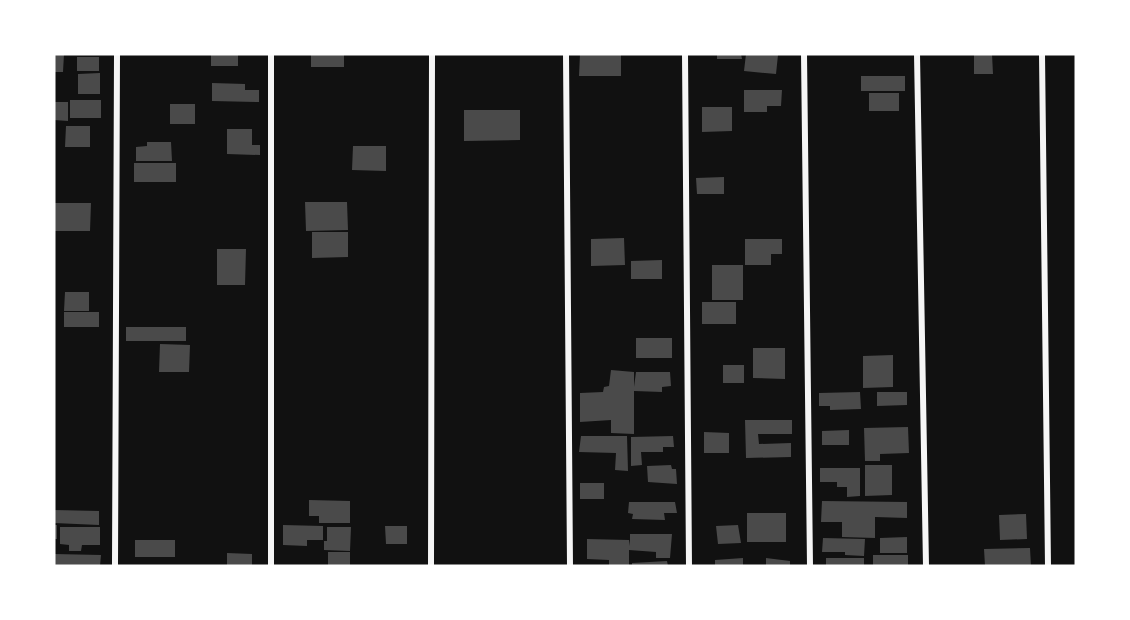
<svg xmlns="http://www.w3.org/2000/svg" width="1130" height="620" font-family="'Asap Condensed',sans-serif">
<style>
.building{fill:#4a4a4a}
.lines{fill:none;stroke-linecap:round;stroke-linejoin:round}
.minor{stroke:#f5f5f5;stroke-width:6}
</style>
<rect width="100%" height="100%" fill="#111"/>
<path class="building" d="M54 54H64L63 72H54Z
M211 54H238V66H211Z
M311 54H344V67H311Z
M580 54H621V76H579Z
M717 54H741L742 59H717Z
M746 54 778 55 776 74 744 71Z
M974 54H992L993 74H974Z
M77 57H99V71H77Z
M100 73V94H78V74Z
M861 76H905V91H861Z
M212 83 245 84V90H259V102L212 101Z
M744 90H782L781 106H767V112H744Z
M869 93H899V111H869Z
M70 100H101V118H70Z
M54 102H68V121L54 120Z
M170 104H195V124H170Z
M702 107H732V131L702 132Z
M464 110H520V140L464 141Z
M66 126H90V147H65Z
M227 129H252V145H260V155L227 154Z
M147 142H171L172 161H136V147L147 146Z
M353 146H386V171L352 170Z
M134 163H176V182H134Z
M724 177V194H697L696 178Z
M305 202H347L348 230 306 231Z
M54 203H91L90 231H54Z
M312 232H348V257L312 258Z
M624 238 625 265 591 266V239Z
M745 239H782V254H771V265H745Z
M217 249H246L245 285H217Z
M662 260V279H631V261Z
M712 265H743V300H712Z
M65 292H89V311H64Z
M702 302H736V324H702Z
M64 312H99V327H64Z
M126 327H186V341H126Z
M636 338H672V358H636Z
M160 344 190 345 189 372H159Z
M753 348H785V379L753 378Z
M893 355V387L863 388V356Z
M723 365H744V383H723Z
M611 370 634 372V387L636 372H670L671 386 662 387V392L634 391V434L611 433V420L580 422V393L603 392 604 387 609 386Z
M860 392 861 409 830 410V406H819V393Z
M877 392H907V405L877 406Z
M745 420H792V434H758L759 444 791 443V457L746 458Z
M908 427 909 453 880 454V461H865L864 428Z
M849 430V445H822V431Z
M704 432 729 433V453H704Z
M581 436H627L628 471 615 470 616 453 579 452Z
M673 436 674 447H663V452H641L642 465 631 466V437Z
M671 465 672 469H676L677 484 648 482 647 466Z
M865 465H892V495L865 496Z
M820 468H860V496L847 497V487H837V482H820Z
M580 483H604V499H580Z
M309 500 350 501V523H319V516H309Z
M822 501 907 502V518L875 517V538L842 537V522H821Z
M629 502H675L677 513H664L665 520 632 519 633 514 628 513Z
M54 510 99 511V525L54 523Z
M747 513H786V542H747Z
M1026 514 1027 539 1000 540 999 515Z
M54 525H57V539H54Z
M283 525 323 526V540H307V546L283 545Z
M738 525 741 543 718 544 716 526Z
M385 526H407V544H386Z
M60 527H100V545H82L81 551H69V545L60 544Z
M327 527H351L350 551 324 550V541H327Z
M630 534H672L670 558H656V552L629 550V566H609V560L587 559V539L629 540 630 546Z
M907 537V553H880V538Z
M823 538 865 539 864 556 845 555V552H822Z
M135 540H175V557H135Z
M1030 548 1031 566H985L984 549Z
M328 552H350V566H328Z
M227 553 252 554V566H227Z
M54 554 101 555 100 566H54Z
M873 555H908V566H873Z
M743 558V566H715V560Z
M766 558 790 561V566H766Z
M826 558H864V566H826Z
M667 561 668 566H632V563Z"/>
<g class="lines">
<path class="minor" d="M271 54V566
M566 54 570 566
M685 54 689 566
M804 54 810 566
M917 54 926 566
M1042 54 1048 566
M115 566 117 54
M431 566 432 54"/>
</g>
<rect width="1130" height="620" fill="none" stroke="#ffffff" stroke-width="111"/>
</svg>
